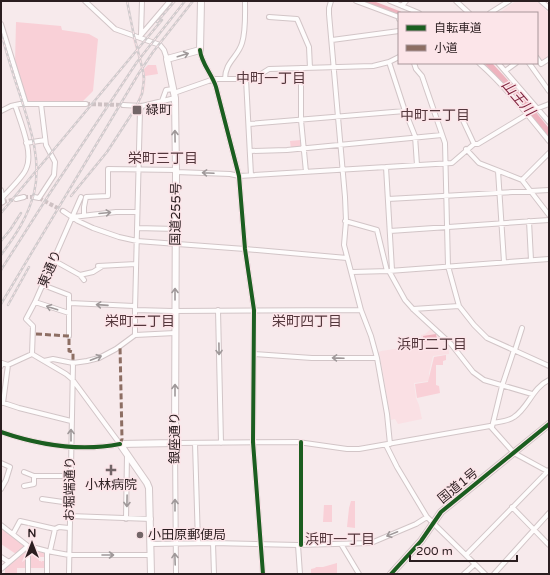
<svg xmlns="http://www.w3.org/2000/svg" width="550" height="575" font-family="'Varela Round','Noto Sans JP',sans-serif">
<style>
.built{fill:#fae0e4}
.green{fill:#f9d0d7}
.water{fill:#eeb3be}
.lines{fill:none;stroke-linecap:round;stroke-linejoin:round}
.river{stroke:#eeb3be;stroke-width:6}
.minor-tunnel{stroke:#cec1c3;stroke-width:4;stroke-dasharray:4 2;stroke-linecap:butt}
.minor-casing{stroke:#d2c5c7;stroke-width:6}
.highway-casing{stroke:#d2c5c7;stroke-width:8}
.minor{stroke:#fefcfc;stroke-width:4}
.highway{stroke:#fefcfc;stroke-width:6}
.rail-casing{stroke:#d0cbcd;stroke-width:2.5}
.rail{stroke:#fce5e9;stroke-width:1;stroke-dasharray:3;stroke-linecap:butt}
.quiet{stroke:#8d6e63;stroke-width:3;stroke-dasharray:6 3;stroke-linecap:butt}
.cycleway-casing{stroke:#fce5e9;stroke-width:6}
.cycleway{stroke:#1b5e20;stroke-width:4}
.oneway{stroke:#9f9899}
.poi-dot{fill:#726567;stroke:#fce5e9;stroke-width:1.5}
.labels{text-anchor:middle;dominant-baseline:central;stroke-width:3;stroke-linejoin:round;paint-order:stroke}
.poi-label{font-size:13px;fill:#2b1e20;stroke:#fce5e9;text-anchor:start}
.street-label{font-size:13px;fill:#2b1e20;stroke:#fce5e9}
.neighbourhood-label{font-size:14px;fill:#54373c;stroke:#fce5e9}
.water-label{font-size:14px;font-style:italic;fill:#7f243e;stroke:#fce5e9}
</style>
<rect width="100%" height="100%" fill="#f7eaec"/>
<path class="built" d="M516 1H537L549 13V57L544 60H542L537 53V13H499Z
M132 37 136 38 146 76 145 89 140 103 137 102 142 87V72Z
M432 328 448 343 449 354 433 356 429 373V381L414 383 416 398 419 405 422 419 398 424 395 419 391 420 382 368 379 352 381 351 422 345 421 335 425 334Z"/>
<path class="green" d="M16 22 61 26 62 30 89 34 98 39 93 91 82 102 28 103 15 64Z
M148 65H156L158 74 145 76 144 69Z
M301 140 302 147 291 149 290 141Z
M446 355V360L443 361V365H436V385L439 386 440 393 417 398 415 384 428 382 434 357Z
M351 501H355V528L347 527 349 508Z
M324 505H332V522H323Z
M1 528 25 547 16 554 1 544Z
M30 550 46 553V557H39V561H46V568H30Z
M27 551V568H17V574H5V568Z
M337 563V574L311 573V569L315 568 316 567H323Z"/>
<path class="water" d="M436 334 437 339 424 342 423 336Z"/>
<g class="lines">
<path class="river" d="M365 1 399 14
M488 63 523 101 549 133"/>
<path class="minor-tunnel" d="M86 104 123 105
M24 197H34
M39 198 63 211
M3 202 16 199"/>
<defs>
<path id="minor" d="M85 1 115 29 160 45 164 50 167 59
M331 1 329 8V14L345 197 346 221 344 245 361 310 371 336 377 358 387 414 390 444
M356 1 399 17V19
M390 1 419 13
M456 1 469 13
M541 1 549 8
M402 6 406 1
M490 13 509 1
M269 17 297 19 309 47 310 68
M1 24 26 104
M141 35 170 1
M141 35 142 1
M332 40 399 31
M200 50C201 63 212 74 216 87L239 176 245 249 254 310 253 442 263 574
M537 58 541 64 549 59
M389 62 405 111 415 136 417 165
M414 63 416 69 422 76 445 143 448 266 459 306 474 325 487 338 549 366
M479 63C505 86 527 114 549 141
M498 63 549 122
M529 63 549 91
M301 68V120L306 172
M505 71 516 63
M225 79C225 62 238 57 242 43 246 30 245 14 245 1
M246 79 251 175
M174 93 214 79H246L258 76 269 69 373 66 389 62 399 57
M162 101 166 90 173 89
M123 105 142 106 175 98
M142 106 140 110 135 310 173 311 361 310
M1 111 11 106 20 104H86
M460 114 474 144
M249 124 405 111
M26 143 45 140
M466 149 479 163 522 180 549 215
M250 151 287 150 442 135
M386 167 392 270
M498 171 504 262
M176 172 230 174 239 176 452 163 474 144H478L536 109 549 104
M522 180 549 153
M1 190 3 202 1 203
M34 197 39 198 54 175 55 162 46 145 41 104
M2 198C9 190 23 177 26 169 34 153 20 121 15 105
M16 199 24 197
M388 199 549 190
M63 211 78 221 93 228 119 237 137 241 245 249 347 258
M84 215V207L86 197 108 196V169L176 170
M73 217 116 212H137
M345 221 377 230 387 271
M529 221 531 260
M137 228 176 229
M390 231 549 220
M53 260 80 275 84 280
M98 266 136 264
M389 271 405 300 413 309 451 344 473 372 484 380 532 394
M352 272 389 271 549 259
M80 275 93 272 101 267
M43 285 69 295V336
M35 302 69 313
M70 303 134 306
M413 309 459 306
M135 310V335
M218 310 221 443
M515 350 522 328
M32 354 33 326 26 319 35 302 81 197
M32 354 66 374 72 379 120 444
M254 354 312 358H377
M44 361 53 359 73 363 87 361 99 358 116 349 135 335 175 333
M1 366 2 363 8 365 32 354
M1 402 19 408 71 421
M3 403 8 365
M493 423C499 422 509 421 514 417 529 407 532 388 549 380
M492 427 502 386 514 350
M1 432C39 445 79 452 120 444
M195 443 198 543
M386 445 397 467 427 517 485 574
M1 463 10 467 6 480 1 489
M24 472 34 476
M24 486 34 484V476H70
M42 499 70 503
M512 507 549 545
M70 516 151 519
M126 519 127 455
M1 525 28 546 47 551 69 555H151
M55 529 59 527 69 528
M13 534 20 521 55 529 50 551
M213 543 214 574
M151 544 213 543 298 545 371 543 416 524 427 517
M341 544 359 574
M298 545 300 574
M301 545V442
M28 546V574
M47 551V574
M466 555 549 470
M1 557 9 562
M1 569 28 546
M69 574 73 363
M176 574 175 443 298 442 347 449H359L490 426 514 453 549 472
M464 574 475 564
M494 574 549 513"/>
<path id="highway" d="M120 444 175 443 176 172 175 98 167 59 200 50 201 1
M120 444 147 483 149 488 151 574
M391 574 421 541 441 512 549 424"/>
</defs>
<use href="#minor" class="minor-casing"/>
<use href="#highway" class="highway-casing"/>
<use href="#minor" class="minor"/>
<use href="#highway" class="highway"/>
<defs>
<path id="rail" d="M157 22 175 1
M1 33C7 54 13 75 20 95 30 127 42 160 34 193 28 217 15 236 1 255
M71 196 107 152 135 109 142 94 144 79 143 71 134 36 127 1
M1 213 162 20
M1 241 10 230 21 213
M1 270 50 193 137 62 185 1
M1 304 139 73 153 52 193 1
M8 305 29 267"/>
</defs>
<use href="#rail" class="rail-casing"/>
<use href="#rail" class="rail"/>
<path class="quiet" d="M36 334 69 336V351L73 352V360
M120 444 122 439 120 346"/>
<defs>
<path id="cycleway" d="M200 50C201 63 212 74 216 87L239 176 245 249 254 310 253 442 263 574
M1 432C39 445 79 452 120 444
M301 545V442
M391 574 421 541 441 512 549 424"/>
</defs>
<use href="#cycleway" class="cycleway-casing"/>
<use href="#cycleway" class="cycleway"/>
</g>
<defs><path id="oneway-shaft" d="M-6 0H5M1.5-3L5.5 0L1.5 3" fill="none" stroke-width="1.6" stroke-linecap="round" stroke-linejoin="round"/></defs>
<g class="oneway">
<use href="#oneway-shaft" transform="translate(183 55) rotate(-17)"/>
<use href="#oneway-shaft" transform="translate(175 136) rotate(-91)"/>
<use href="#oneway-shaft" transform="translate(208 173) rotate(-177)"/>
<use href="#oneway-shaft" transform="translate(105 213) rotate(-5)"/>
<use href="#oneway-shaft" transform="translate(175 294) rotate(-90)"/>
<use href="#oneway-shaft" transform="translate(102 305) rotate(-176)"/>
<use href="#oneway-shaft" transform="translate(52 308) rotate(-162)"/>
<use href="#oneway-shaft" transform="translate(219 349) rotate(89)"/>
<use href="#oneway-shaft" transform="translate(96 358) rotate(-21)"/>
<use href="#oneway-shaft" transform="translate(338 358) rotate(-178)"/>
<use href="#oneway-shaft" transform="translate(175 390) rotate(-90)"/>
<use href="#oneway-shaft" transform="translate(71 435) rotate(-90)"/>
<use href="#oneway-shaft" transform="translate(127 501) rotate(91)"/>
<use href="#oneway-shaft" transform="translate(175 505) rotate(-90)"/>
<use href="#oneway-shaft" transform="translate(392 534) rotate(158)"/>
<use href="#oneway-shaft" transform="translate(108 555)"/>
<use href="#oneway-shaft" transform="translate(175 559) rotate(-92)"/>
</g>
<g class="poi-dot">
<rect x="132" y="105" width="10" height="10" rx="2"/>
<path d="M109 464h4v4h4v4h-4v4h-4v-4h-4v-4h4z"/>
<circle cx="140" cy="535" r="4"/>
</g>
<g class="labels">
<g class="poi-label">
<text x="146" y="110">緑町</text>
<text x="111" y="485" text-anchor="middle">小林病院</text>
<text x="148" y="535">小田原郵便局</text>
</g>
<g class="street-label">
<text transform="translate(176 214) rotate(-89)">国道255号</text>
<text transform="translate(50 269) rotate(-67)">東通り</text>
<text transform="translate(175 438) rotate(-90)">銀座通り</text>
<text transform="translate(458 486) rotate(-39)">国道1号</text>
<text transform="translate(70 489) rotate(-89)">お堀端通り</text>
</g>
<g class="neighbourhood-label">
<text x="271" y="78">中町一丁目</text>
<text x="435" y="115">中町二丁目</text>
<text x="163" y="158">栄町三丁目</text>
<text x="140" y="321">栄町二丁目</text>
<text x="307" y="321">栄町四丁目</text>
<text x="432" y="344">浜町二丁目</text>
<text x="340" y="539">浜町一丁目</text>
</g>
<g class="water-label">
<text transform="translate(518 98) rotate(49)">山王川</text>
</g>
</g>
<rect width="550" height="575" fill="none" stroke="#2b1e20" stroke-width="4"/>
<rect x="398" y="12" width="140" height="52" fill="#fce5e9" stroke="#a89599"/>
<rect x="406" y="25" width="20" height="6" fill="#1b5e20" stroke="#a89599"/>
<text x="434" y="32" font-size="12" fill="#2b1e20">自転車道</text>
<rect x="406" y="45" width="20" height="6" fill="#8d6e63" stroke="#a89599"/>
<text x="434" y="52" font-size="12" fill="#2b1e20">小道</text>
<g transform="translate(32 543)" stroke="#fce5e9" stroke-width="3" paint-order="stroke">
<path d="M0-3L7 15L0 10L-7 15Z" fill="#2b1e20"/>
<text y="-6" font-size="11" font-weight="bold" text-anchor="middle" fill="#2b1e20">N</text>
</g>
<path d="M410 555v6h107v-6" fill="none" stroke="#2b1e20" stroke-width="2"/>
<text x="416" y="555" font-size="12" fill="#2b1e20" stroke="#fce5e9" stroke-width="3" paint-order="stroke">200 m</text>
</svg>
